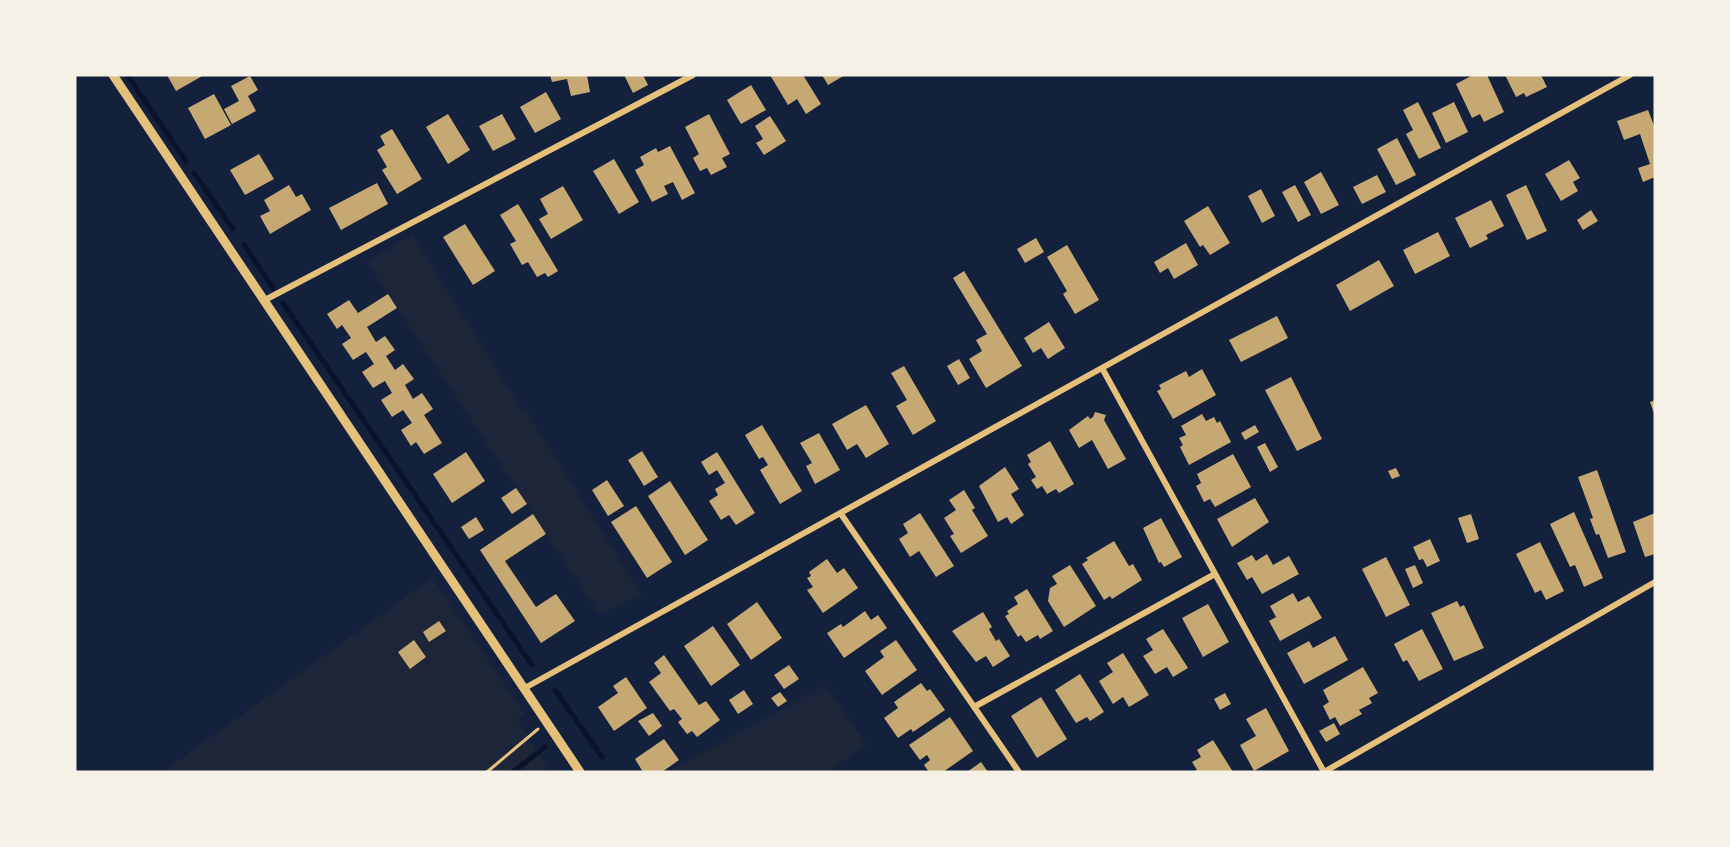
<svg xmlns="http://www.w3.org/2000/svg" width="1730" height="847" font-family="Signika,sans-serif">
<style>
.green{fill:#1d2539}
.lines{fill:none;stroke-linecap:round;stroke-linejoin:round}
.stream{stroke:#0b132b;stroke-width:5}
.building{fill:#c6a872}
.path{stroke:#e5c07b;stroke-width:3}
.minor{stroke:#e5c07b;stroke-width:6}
.tertiary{stroke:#e5c07b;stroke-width:9}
</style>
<rect width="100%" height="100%" fill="#14213d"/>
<path class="green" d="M412 234 522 410 525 409 641 594 600 615 367 262Z
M432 578 525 714 517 720 549 770 547 772H162Z
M825 685 867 745 828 772H667Z"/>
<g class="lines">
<path class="stream" d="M127 75 186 161
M194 173 233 229
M244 245 273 288
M283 303 532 665
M555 690 602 757
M513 772 545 747"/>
</g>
<path class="building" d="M167 75H204L176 91Z
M550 75H587L590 92 571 96 567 79 552 82Z
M624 75H643L648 85 633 93Z
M770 75H803L821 104 806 114 797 99 788 105Z
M822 75H845L828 85Z
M1473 75H1487L1504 112 1484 122 1480 114 1472 118 1456 84Z
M1505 75H1541L1547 87 1526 97 1524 93 1516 97Z
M250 76 258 90 248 96 256 111 232 124 224 109 239 101 231 86Z
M751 85 766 110 741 124 727 100Z
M546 92 561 119 535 133 520 107Z
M214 94 231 125 205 139 188 108Z
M1418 102 1441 148 1419 159 1406 134 1413 130 1403 110Z
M1454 102 1468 132 1446 143 1432 113Z
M1648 110 1655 128V177L1643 182 1638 168 1650 164 1640 134 1624 140 1617 121Z
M448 114 470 150 448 164 426 127Z
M502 114 516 139 493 151 479 126Z
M709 114 730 154 722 158 727 167 711 175 707 168 700 171 693 158 699 154 685 127Z
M770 116 786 141 764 155 756 143 763 139 755 126Z
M392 129 422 179 397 194 382 170 387 167 377 150 385 145 380 136Z
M1397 138 1416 175 1396 185 1377 149Z
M670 146 695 193 682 200 673 182 664 186 668 194 652 202 635 170 644 165 640 157 656 148 658 152Z
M259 154 274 179 245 195 230 170Z
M614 159 639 202 619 214 593 171Z
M1569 160 1580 178 1573 182 1578 191 1561 201 1545 174Z
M1321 172 1339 205 1321 214 1304 182Z
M1377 175 1386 192 1362 204 1353 187Z
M377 183 388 204 341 230 329 208Z
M289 185 296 197 302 194 311 210 270 234 260 216 270 211 264 200Z
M1295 185 1311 215 1298 222 1282 192Z
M1526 185 1547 231 1527 240 1506 195Z
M563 186 583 220 551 239 539 219 548 214 540 199Z
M1261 189 1275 216 1262 223 1248 196Z
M1491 200 1504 226 1486 235 1488 239 1470 248 1455 218Z
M518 204 558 271 548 277 545 273 537 277 528 262 522 265 510 244 516 241 500 215Z
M1208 206 1230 243 1210 255 1203 245 1200 247 1184 221Z
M1591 210 1598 221 1583 230 1577 220Z
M465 224 495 271 473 285 443 237Z
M1438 232 1450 256 1415 274 1403 250Z
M1036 238 1044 252 1025 263 1017 249Z
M1186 243 1198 265 1174 279 1168 268 1160 273 1154 262Z
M1067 245 1099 300 1075 314 1063 294 1067 291 1047 257Z
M1379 260 1394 286 1350 311 1336 285Z
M964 271 1022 366 986 388 969 359 982 351 976 340 987 334 953 278Z
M388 294 397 308 367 327 376 342 385 336 395 350 386 356 395 370 403 364 414 379 405 385 413 399 422 393 433 409 424 415 442 443 424 454 416 442 411 446 401 430 412 423 403 410 392 417 381 400 392 393 385 381 373 388 362 372 374 364 366 352 353 360 342 344 351 338 342 325 337 329 327 314 349 300 358 313Z
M1277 316 1288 338 1241 362 1229 340Z
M1049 322 1065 348 1048 359 1041 348 1033 353 1024 338Z
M959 359 970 378 958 385 947 366Z
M904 366 936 421 913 435 896 406 907 400 891 373Z
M1202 369 1216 395 1173 419 1157 391 1161 389 1159 385 1186 371 1189 377Z
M1291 377 1322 439 1297 451 1265 390Z
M1655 400V416L1650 402Z
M866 405 889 444 866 458 857 444 847 450 832 424Z
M1095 412 1106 415 1104 420 1126 459 1108 469 1092 440 1079 448 1069 430 1088 416 1090 419 1093 417Z
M1202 414 1206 421 1214 417 1217 423 1220 421 1231 442 1189 465 1180 447 1183 445 1179 438 1186 435 1181 426Z
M762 425 802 491 780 504 760 470 768 465 763 457 759 459 745 435Z
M1255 425 1259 432 1245 440 1241 433Z
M819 433 840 470 815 484 806 466 812 463 800 443Z
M1050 441 1074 484 1059 493 1056 489 1047 494 1042 486 1037 489 1031 480 1036 477 1028 464 1031 462 1027 455Z
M1265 443 1278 467 1270 472 1257 447Z
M642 451 658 477 644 486 628 460Z
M466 452 485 481 452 503 433 474Z
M717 452 755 513 736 525 729 515 721 520 709 501 718 495 715 489 725 483 717 470 709 475 701 462Z
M1233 454 1251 487 1215 507 1210 499 1204 502 1196 486 1201 483 1197 474Z
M1005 467 1019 489 1011 494 1024 515 1011 524 1007 517 998 522 979 486Z
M1396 468 1400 476 1392 479 1388 471Z
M1597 470 1626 552 1608 558 1599 534 1596 535 1590 519 1593 518 1578 477Z
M607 480 624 506 608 516 592 490Z
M670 481 708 540 685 555 648 496Z
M516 488 527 504 512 514 501 498Z
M964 490 975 508 972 510 988 536 961 553 950 536 954 534 944 518 956 510 949 500Z
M1255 498 1269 522 1232 547 1217 519Z
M636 506 672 562 647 578 611 522Z
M1574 512 1603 578 1584 587 1575 565 1570 567 1550 524Z
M920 513 954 566 936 577 919 551 910 557 899 539 908 533 903 524Z
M1655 513V554L1645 557 1633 522Z
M533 514 546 534 505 561 536 607 556 594 575 621 541 643 480 550Z
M1471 514 1479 539 1467 543 1458 518Z
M476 517 484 530 469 539 461 527Z
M1161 518 1182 557 1164 567 1161 562 1159 563 1143 528Z
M1430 539 1440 561 1427 567 1423 559 1419 560 1413 547Z
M1114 541 1129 566 1133 564 1142 580 1112 599 1110 596 1104 600 1082 564 1088 560 1086 558Z
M1540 542 1564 591 1546 600 1541 590 1535 593 1516 554Z
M1267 554 1273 565 1289 556 1299 574 1262 594 1252 577 1247 580 1237 563 1252 555 1256 561Z
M1386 557 1410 605 1386 617 1362 569Z
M827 559 837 573 844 568 858 588 823 613 807 590 813 587 807 578 811 576 809 572Z
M1070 565 1096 606 1064 627 1048 601 1050 588 1057 584 1052 576Z
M1415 565 1423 583 1413 588 1405 569Z
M1027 589 1053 631 1040 639 1038 635 1026 642 1021 635 1018 637 1005 616 1009 614 1007 611 1018 604 1014 597Z
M1293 593 1298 602 1309 596 1322 618 1280 641 1269 621 1276 617 1270 606Z
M1457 601 1460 607 1464 605 1484 648 1454 661 1431 613Z
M757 602 782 638 751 660 727 624Z
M1208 604 1229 642 1203 657 1182 618Z
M865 611 871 620 878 615 887 628 844 658 827 633 841 624 843 627Z
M983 612 992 627 989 629 996 641 999 639 1010 656 993 667 986 656 976 662 952 631Z
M439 621 446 631 429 642 423 632Z
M713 626 740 665 711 686 684 646Z
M1163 629 1188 668 1173 677 1167 667 1155 674 1143 656 1153 650 1146 639Z
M1422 629 1443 669 1419 681 1407 660 1403 662 1394 644Z
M1335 636 1348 660 1304 684 1287 653 1309 641 1313 648Z
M414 640 426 657 410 669 398 652Z
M896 640 917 670 882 695 865 671 884 657 880 651Z
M1123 653 1149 695 1129 707 1123 697 1113 704 1099 681 1113 672 1107 663Z
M664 655 699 705 706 701 720 720 697 737 692 731 687 734 678 722 682 719 674 709 670 711 649 682 661 673 654 663Z
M789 665 799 679 784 689 774 675Z
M1363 667 1378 693 1369 698 1372 703 1359 710 1362 714 1340 726 1335 717 1330 720 1323 706 1329 702 1323 690Z
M1080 674 1104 712 1090 721 1087 717 1076 723 1055 690Z
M626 677 647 708 614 731 598 707 618 693 613 686Z
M921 683 927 691 930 689 945 710 913 732 911 729 898 738 884 718 898 708 894 702Z
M744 690 753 704 738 714 729 700Z
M780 692 787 701 778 707 771 698Z
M1225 693 1231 704 1220 710 1214 699Z
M1041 697 1067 739 1037 758 1011 716Z
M1266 708 1289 751 1254 771 1240 745 1256 736 1246 719Z
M653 713 662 726 649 736 638 721Z
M950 717 973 751 943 772H929L924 765 930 760 927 755 920 760 909 745Z
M1334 723 1340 734 1326 742 1319 731Z
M664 739 679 760 662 772H643L635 759Z
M1213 740 1233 772H1193L1197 770 1192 762 1201 757 1197 750Z
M981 762 988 772H967Z"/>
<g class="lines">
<path class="path" d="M487 772 538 729"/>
<path class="minor" d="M263 301 693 75
M1102 368 1324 772
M841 514 1019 772
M523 689 1630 75
M974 707 1215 574
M1324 772 1655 582"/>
<path class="tertiary" d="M113 75 580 772"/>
</g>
<rect width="1730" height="847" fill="none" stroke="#f6f1e7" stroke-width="153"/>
</svg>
